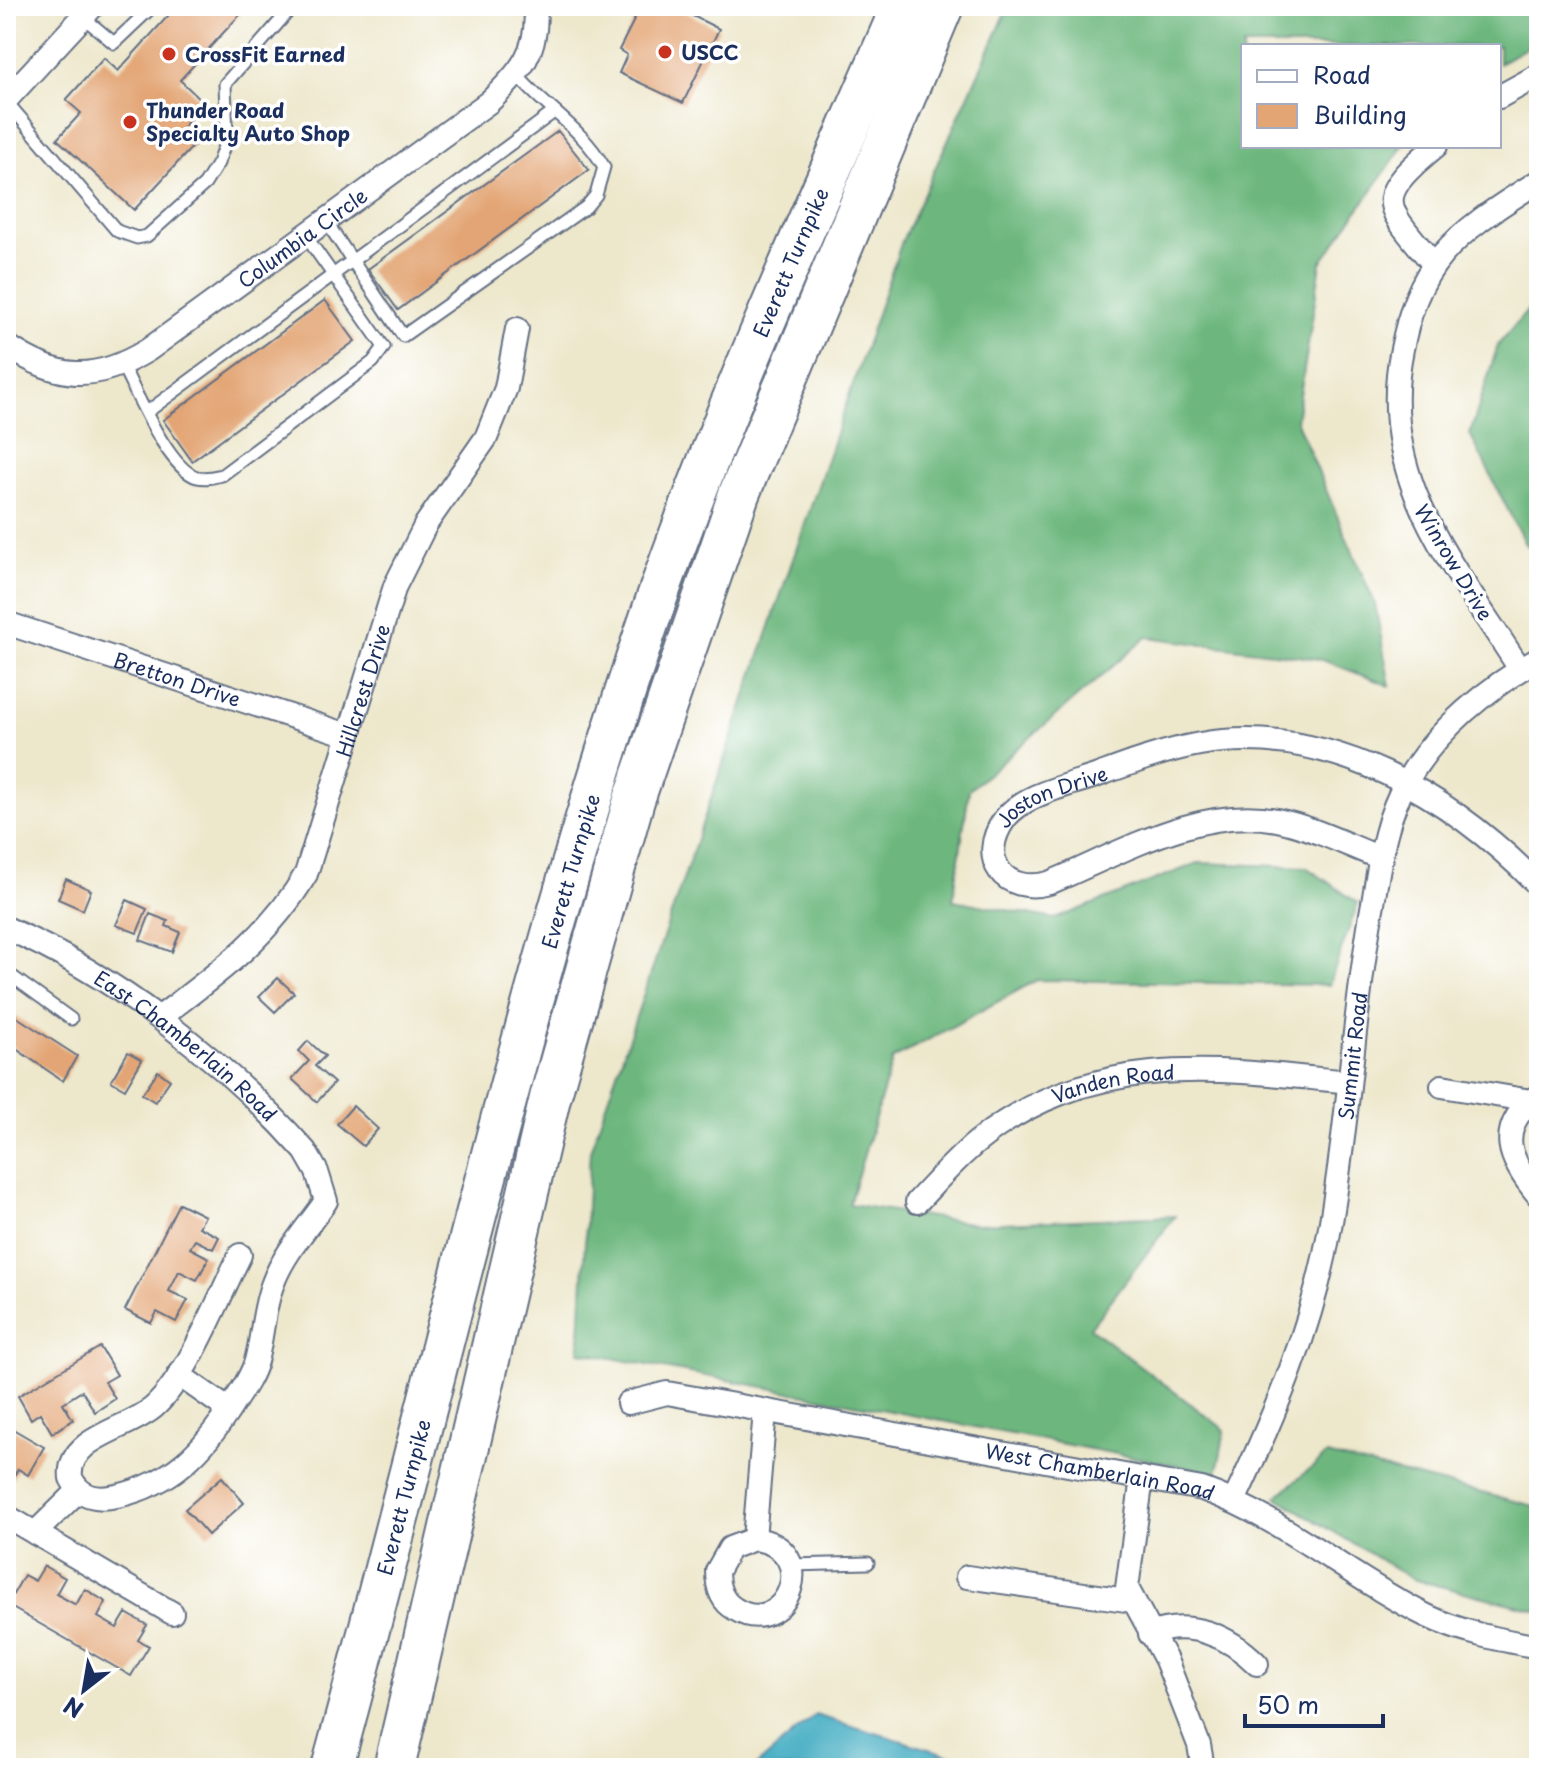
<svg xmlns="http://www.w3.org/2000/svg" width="1545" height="1774" font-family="'Playpen Sans',sans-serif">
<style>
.forest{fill:#6db77e;stroke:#44736e;stroke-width:2}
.water{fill:#41abc1;stroke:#2e6d90;stroke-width:2}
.building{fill:#e3a574}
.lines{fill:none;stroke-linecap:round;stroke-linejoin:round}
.lane-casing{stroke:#646f84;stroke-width:15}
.street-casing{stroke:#646f84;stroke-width:26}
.highway-casing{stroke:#646f84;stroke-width:44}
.lane{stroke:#fff;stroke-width:11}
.street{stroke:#fff;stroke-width:22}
.highway{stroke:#fff;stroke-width:40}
.poi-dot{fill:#c8321e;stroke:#fff;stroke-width:3}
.labels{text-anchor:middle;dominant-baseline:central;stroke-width:7;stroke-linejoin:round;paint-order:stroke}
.poi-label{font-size:20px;font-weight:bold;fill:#1b2f5e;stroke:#fff;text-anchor:start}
.street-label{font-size:20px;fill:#1b2f5e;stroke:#fff}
</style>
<rect width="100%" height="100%" fill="#fff"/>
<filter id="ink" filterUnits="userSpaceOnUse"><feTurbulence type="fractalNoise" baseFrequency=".0125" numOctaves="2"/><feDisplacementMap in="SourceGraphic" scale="16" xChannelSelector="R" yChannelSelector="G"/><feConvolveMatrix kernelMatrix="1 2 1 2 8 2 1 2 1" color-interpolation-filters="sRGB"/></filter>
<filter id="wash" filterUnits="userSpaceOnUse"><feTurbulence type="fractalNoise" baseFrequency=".006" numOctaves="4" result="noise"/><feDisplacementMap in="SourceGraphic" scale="32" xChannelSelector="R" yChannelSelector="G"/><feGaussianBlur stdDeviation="1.8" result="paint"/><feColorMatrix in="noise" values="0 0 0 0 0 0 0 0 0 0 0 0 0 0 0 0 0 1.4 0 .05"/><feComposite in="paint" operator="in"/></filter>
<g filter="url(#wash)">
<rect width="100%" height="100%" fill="#ede7cb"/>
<path class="forest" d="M1009 6H1539V41L1499 63V46H1243V146H1403L1321 263 1296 420 1375 604 1390 686 1320 659 1147 637 969 790 953 900 1055 919 1198 863 1306 867 1358 903 1329 985 1037 980 893 1059 849 1204 976 1224 1175 1216 1090 1328 1225 1430 1217 1473 579 1352 590 1151 902 241Z
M1539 297V554L1525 544 1470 434 1498 345Z
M1327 1455 1539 1507V1611L1412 1579 1276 1497Z"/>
<path class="water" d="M815 1715 993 1768H754Z"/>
<g id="blocks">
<path class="building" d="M177 6H248L180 80 204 103 180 131 194 145 134 210 57 139 81 113 66 100 104 58 118 71Z
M641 6H673L719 29 683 103 619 73 627 55 619 50Z
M558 131 589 170 398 310 368 269Z
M325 300 355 341 192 461 163 420Z
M66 879 91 890 83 910 58 899Z
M127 900 147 909 137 933 116 925Z
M150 914 168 921 166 926 180 932 172 952 140 940Z
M278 978 294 993 275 1012 259 997Z
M6 1010 77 1056 63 1081 6 1042Z
M308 1041 325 1056 315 1066 334 1083 317 1102 292 1079 309 1061 299 1051Z
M128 1052 142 1060 125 1089 111 1081Z
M158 1071 170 1080 155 1102 142 1094Z
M353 1106 378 1129 363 1146 337 1124Z
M179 1203 205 1216 199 1227 219 1237 213 1249 195 1240 190 1248 209 1258 197 1280 179 1271 169 1291 188 1300 176 1322 157 1312 151 1323 125 1310Z
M100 1347 117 1375 105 1382 115 1399 95 1412 82 1391 63 1403 73 1420 52 1433 40 1413 31 1419 18 1396Z
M6 1425 44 1447 28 1475 18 1469 8 1486Z
M222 1477 244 1503 208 1535 185 1509Z
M44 1566 65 1578 56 1594 76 1605 85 1589 106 1602 98 1617 117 1628 126 1613 147 1625 138 1640 149 1646 131 1676 7 1605 24 1575 35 1581Z"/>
</g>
</g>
<g filter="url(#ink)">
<use href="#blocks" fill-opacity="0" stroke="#646f84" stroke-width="2"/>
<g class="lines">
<defs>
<path id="lane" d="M83 17 114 43 153 6
M6 101 117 231 137 238 147 236 205 184 218 163 227 138 225 84 293 6
M325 220 403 336 586 207 596 195 604 167C583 129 545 108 517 75
M122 365C136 391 168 469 197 477 206 479 213 477 222 475L373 362 384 347 305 235
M147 412 554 112
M6 972 71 1019
M791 1565 868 1563"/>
<g id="street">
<path d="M1499 97 1539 75"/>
<path d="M6 100 93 6"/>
<path d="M1434 265C1386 205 1369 201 1436 146"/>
<path id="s1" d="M6 345C57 380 94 383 148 350L489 102C520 73 540 50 535 6"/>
<path id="s2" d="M6 623 348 735"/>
<path d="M1520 669C1455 566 1375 478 1402 349 1409 314 1419 282 1442 255 1469 224 1505 203 1539 181"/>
<path id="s3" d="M1381 858C1347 845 1312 827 1277 820 1199 805 1119 854 1049 883 1004 895 977 859 1004 820 1023 793 1072 785 1101 774 1134 762 1166 750 1200 744 1330 722 1453 797 1539 886"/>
<path id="s4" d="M6 928C115 975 226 1062 305 1151L317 1172 326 1201C308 1227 284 1253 273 1283 263 1308 263 1335 256 1361 252 1376 242 1390 233 1404 204 1450 172 1484 117 1496 97 1500 81 1498 71 1478 66 1437 128 1430 154 1407 189 1375 218 1299 240 1255"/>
<path id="s5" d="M160 1017C217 974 270 936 306 874L395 586 426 524 486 438 506 388 517 329"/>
<path d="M1442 1086 1531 1101"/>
<path d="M1539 1095C1493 1128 1509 1161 1539 1196"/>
<path id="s6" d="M917 1202C936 1182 955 1160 977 1142 1089 1051 1217 1068 1349 1082"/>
<path d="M179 1375 229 1410"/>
<path id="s7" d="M628 1403 667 1393 1202 1489C1284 1518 1350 1578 1427 1616 1462 1633 1501 1640 1539 1647"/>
<path d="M1142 1478 1127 1588 1166 1660 1199 1745 1203 1768"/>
<path id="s8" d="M1234 1501C1275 1414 1312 1328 1329 1233 1349 1124 1353 1012 1373 903 1380 861 1385 818 1407 781 1436 730 1488 687 1539 659"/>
<path d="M6 1516 172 1613"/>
<path d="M35 1533 79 1490"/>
<path d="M754 1539C824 1548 786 1641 735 1609 721 1601 717 1587 717 1571L730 1548 754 1539 765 1411"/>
<path d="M967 1577 1133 1601"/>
<path d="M1150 1634C1189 1619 1228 1635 1257 1664"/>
</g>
<g id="highway">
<path id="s9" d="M332 1768C438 1382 523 988 653 609 724 404 816 205 902 6"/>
<path d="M394 1768 550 1098 634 800 739 494 943 6"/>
</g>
</defs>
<use href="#lane" class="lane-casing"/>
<use href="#street" class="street-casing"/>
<use href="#highway" class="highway-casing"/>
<use href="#lane" class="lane"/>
<use href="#street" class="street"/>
<use href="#highway" class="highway"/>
</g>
</g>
<g class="poi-dot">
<circle cx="665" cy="52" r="8"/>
<circle cx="169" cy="54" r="8"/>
<circle cx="130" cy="122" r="8"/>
</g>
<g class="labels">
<g class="poi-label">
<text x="681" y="52">USCC</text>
<text x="185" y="54">CrossFit Earned</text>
<text x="146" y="110">Thunder Road<tspan x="146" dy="23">Specialty Auto Shop</tspan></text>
</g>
<g class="street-label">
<text stroke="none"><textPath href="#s1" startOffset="344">Columbia Circle</textPath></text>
<text stroke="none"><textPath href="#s9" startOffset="1576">Everett Turnpike</textPath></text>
<text transform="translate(1454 562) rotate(59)">Winrow Drive</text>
<text stroke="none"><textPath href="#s2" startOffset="180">Bretton Drive</textPath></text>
<text stroke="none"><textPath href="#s5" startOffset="398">Hillcrest Drive</textPath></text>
<text stroke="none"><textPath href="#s3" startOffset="514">Joston Drive</textPath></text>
<text stroke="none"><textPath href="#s9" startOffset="928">Everett Turnpike</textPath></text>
<text stroke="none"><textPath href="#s4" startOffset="216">East Chamberlain Road</textPath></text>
<text stroke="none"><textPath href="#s8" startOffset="464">Summit Road</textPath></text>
<text stroke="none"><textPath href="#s6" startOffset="236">Vanden Road</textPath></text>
<text stroke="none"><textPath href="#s7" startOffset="480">West Chamberlain Road</textPath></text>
<text stroke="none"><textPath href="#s9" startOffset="280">Everett Turnpike</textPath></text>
</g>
</g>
<rect width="1545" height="1774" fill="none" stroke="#fff" stroke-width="32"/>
<rect x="1241" y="44" width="260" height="104" fill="#ffffff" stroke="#a4acbf" stroke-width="2"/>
<rect x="1257" y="70" width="40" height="12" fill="#ffffff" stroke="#a4acbf" stroke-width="2"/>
<text x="1313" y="84" font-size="24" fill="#1b2f5e">Road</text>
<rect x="1257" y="104" width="40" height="24" fill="#e3a574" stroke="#a4acbf" stroke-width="2"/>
<text x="1313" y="124" font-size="24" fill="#1b2f5e">Building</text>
<g transform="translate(84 1690) rotate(211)" stroke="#ffffff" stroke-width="6" paint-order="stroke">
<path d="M0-6L14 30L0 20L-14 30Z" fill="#1b2f5e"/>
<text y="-12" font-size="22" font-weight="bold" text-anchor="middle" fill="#1b2f5e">N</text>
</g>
<path d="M1245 1714v12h138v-12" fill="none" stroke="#1b2f5e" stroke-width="4"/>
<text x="1257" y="1714" font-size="24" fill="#1b2f5e" stroke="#ffffff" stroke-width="6" paint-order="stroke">50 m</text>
</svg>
